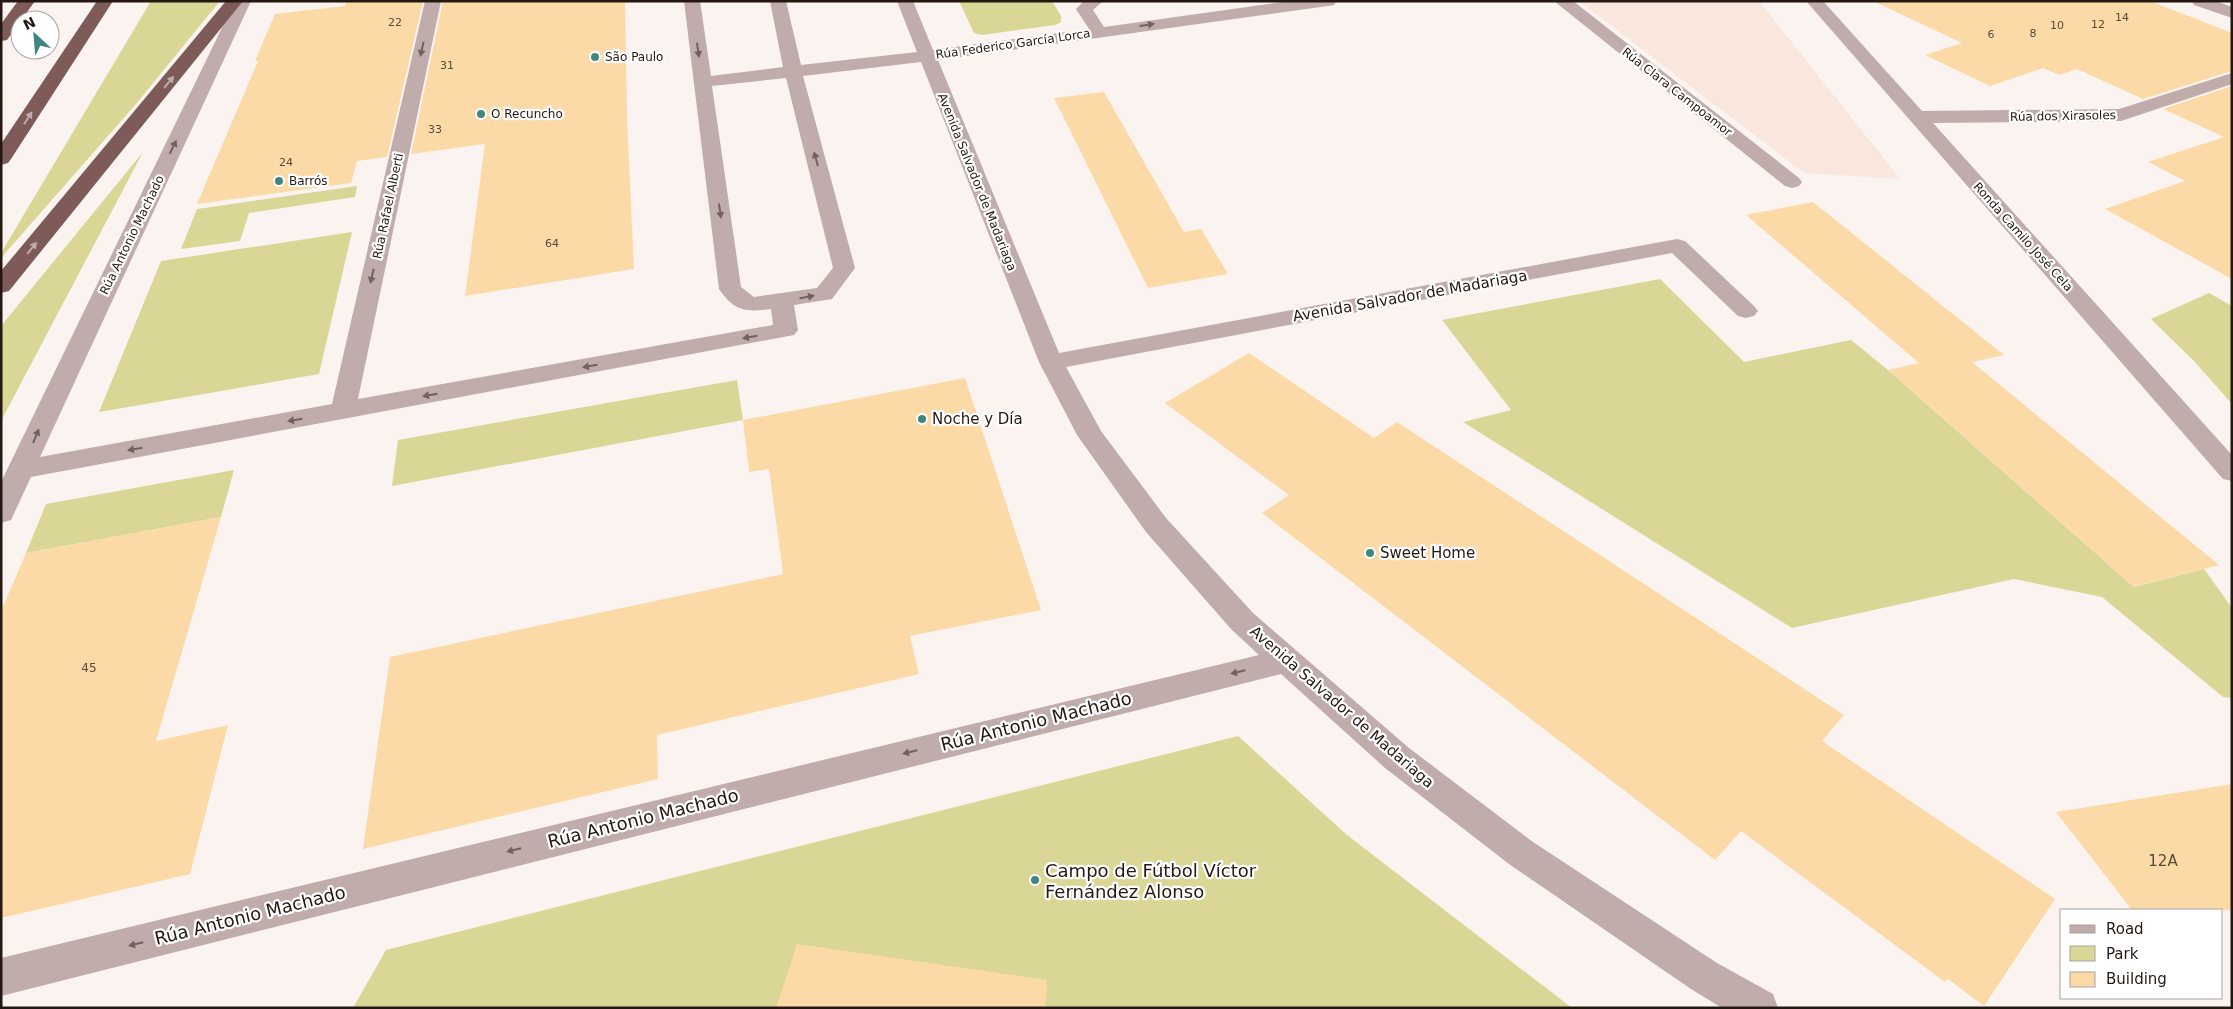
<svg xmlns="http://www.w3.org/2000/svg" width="2233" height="1009" font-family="'DejaVu Sans',sans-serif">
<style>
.built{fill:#f9e7dd}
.green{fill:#dad695}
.building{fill:#fcdaa8}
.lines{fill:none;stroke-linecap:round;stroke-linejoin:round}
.street{fill:#bfacab;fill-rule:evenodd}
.highway{fill:#7e5a58;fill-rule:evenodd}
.oneway{fill:#72625e}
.oneway2{fill:#beacac}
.poi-dot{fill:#408680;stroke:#fff;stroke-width:2}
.labels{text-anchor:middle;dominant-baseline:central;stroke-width:4.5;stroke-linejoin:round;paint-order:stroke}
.far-number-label{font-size:11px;fill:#5b4837}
.far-street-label{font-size:12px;fill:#251811;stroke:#fff}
.far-poi-label{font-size:12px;fill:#251811;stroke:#fff;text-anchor:start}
.number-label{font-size:12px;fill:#5b4837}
.street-label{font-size:15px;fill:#251811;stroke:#fff}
.poi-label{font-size:15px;fill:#251811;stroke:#fff;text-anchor:start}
.near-number-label{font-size:15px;fill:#5b4837}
.near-street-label{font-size:18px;fill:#251811;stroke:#fff}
.near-poi-label{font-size:18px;fill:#251811;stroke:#fff;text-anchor:start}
</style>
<rect width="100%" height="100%" fill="#faf3ef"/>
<path class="built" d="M1579 1H1759L1900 179 1804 173Z"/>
<path class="green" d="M151 1H220L136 104 1 258V253Z
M959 1H1052L1061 16V22L1055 25 982 35 974 33Z
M143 152 1 421V326Z
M357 186 355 197 249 213 240 241 181 249 197 209Z
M352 232 319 374 99 412 161 261Z
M1660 279 1744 362 1851 340 1888 370 2134 587 2204 569 2232 608V698L2223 697 2102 597 2014 579 1792 628 1463 422 1511 410 1442 320Z
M2209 293 2232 306V404L2194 361 2151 319Z
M737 380 743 420 392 486 398 440Z
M234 470 221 517 26 553 46 504Z
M1238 736 1347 835 1572 1008H353L386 950Z"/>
<path class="building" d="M347 1H423L387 157 357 161 351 183 197 204 258 61H255L275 14 345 6Z
M443 1H625L627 117 634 269 465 296 485 144 411 154Z
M1873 1H2150L2232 33V71L2143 99 2077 69 2059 75 2043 68 1990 86 1925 55 1962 43Z
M2232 86V279L2105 209 2185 181 2148 162 2224 137 2163 109Z
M1104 92 1184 232 1201 229 1228 274 1148 288 1054 98Z
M1813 202 2004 355 1972 362 2219 565 2134 587 1888 370 1919 363 1746 215Z
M1249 353 1374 438 1397 422 1844 715 1822 741 2055 899 1984 1006 1948 979 1945 982 1741 831 1715 860 1262 513 1289 495 1165 403Z
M965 378 1041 610 910 636 919 674 657 735 658 779 363 849 390 657 783 574 769 469 749 472 743 420Z
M221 517 156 741 228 725 190 874 1 918V611L26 553Z
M2232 784V910H2132L2056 812Z
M797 944 1047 980 1045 1008H776Z"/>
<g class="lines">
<path class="street" d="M235 1H251L40 457 332 404 425 1H441L358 399 773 325 771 309C746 312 735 312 719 289L684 1H700L711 76 783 67 770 1H786L801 65 917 52 897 1H913L933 50 1089 29 1076 9 1084 1H1103L1093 10 1104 27 1290 1H1336L1334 5 1328 6 938 60 1059 353 1677 239 1685 241 1754 306 1758 311 1754 316 1746 318 1738 316 1672 253 1066 367 1101 431 1166 518 1253 613 1409 748 1533 842 1717 963 1773 994 1778 1008H1722L1691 989 1509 864 1385 768 1281 674 1 996V958L1259 655 1231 629 1146 532 1077 435 1039 362 921 62 803 76 855 268 832 299 794 305 798 330 794 335 31 477 11 520 1 523V482ZM786 78 833 268 817 288 754 297 741 287 712 86Z
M1554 1H1573L1799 178 1802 182 1799 186 1792 188 1785 186Z
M1806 1H1823L1922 111 2119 109 2232 73V84L2121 121 1933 123 2232 455V481L2223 479Z
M2192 1H2216L2232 7V18L2194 5Z"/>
<path class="highway" d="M18 1H35L7 40 1 41V24Z
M97 1H113L11 159 8 163 1 165V144Z
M226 1H243L9 291 1 293V271Z"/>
</g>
<defs><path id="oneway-solid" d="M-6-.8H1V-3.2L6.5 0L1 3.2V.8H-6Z" transform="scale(1.25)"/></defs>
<g class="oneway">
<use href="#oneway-solid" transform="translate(1147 25) rotate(-8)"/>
<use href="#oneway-solid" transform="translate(422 49) rotate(102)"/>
<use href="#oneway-solid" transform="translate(698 50) rotate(82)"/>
<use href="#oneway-solid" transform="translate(173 147) rotate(-64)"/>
<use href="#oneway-solid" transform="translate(816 159) rotate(-105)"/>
<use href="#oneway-solid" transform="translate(720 211) rotate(82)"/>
<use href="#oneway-solid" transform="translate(372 276) rotate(103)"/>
<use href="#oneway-solid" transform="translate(807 297) rotate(-10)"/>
<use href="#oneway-solid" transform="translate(750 337) rotate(170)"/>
<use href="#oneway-solid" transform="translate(590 366) rotate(170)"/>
<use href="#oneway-solid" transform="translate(430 395) rotate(170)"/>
<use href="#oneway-solid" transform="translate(295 420) rotate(170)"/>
<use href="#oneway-solid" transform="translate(36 436) rotate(-67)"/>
<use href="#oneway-solid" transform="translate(135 449) rotate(170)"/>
<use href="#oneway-solid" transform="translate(1238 672) rotate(167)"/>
<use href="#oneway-solid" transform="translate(910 752) rotate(166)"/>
<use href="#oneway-solid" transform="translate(514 850) rotate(166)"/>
<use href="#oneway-solid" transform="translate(136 944) rotate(166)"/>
</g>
<g class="oneway2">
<use href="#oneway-solid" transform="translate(169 82) rotate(-50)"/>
<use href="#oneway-solid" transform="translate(28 118) rotate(-57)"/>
<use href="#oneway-solid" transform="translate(32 248) rotate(-51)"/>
</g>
<g class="poi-dot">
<circle cx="595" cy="57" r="5"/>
<circle cx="481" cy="114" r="5"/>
<circle cx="279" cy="181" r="5"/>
<circle cx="922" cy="419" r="5"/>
<circle cx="1370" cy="553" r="5"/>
<circle cx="1035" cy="880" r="5"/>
</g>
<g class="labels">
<g class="far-number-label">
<text x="2122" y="17">14</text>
<text x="395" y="22">22</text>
<text x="2098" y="24">12</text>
<text x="2057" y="25">10</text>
<text x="2033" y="33">8</text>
<text x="1991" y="34">6</text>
<text x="447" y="65">31</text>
<text x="435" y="129">33</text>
<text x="286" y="162">24</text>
<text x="552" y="243">64</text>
</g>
<g class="far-street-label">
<text transform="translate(1013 44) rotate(-8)">Rúa Federico García Lorca</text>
<text transform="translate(1677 92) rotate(38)">Rúa Clara Campoamor</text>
<text transform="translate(2063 116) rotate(-1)">Rúa dos Xirasoles</text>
<text transform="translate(977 182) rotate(68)">Avenida Salvador de Madariaga</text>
<text transform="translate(388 206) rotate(-78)">Rúa Rafael Alberti</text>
<text transform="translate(132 235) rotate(-64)">Rúa Antonio Machado</text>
<text transform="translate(2023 237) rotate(48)">Ronda Camilo José Cela</text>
</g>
<g class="far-poi-label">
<text x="605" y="57">São Paulo</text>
<text x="491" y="114">O Recuncho</text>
<text x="289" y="181">Barrós</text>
</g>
<g class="number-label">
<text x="89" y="668">45</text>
</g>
<g class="street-label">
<text transform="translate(1410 296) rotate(-10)">Avenida Salvador de Madariaga</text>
<text transform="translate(1342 707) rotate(41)">Avenida Salvador de Madariaga</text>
</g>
<g class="poi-label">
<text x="932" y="419">Noche y Día</text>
<text x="1380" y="553">Sweet Home</text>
</g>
<g class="near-number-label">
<text x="2163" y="861">12A</text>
</g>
<g class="near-street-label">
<text transform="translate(1036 721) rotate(-14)">Rúa Antonio Machado</text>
<text transform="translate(643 818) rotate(-14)">Rúa Antonio Machado</text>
<text transform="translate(250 915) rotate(-14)">Rúa Antonio Machado</text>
</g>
<g class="near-poi-label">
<text x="1045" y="870">Campo de Fútbol Víctor<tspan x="1045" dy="21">Fernández Alonso</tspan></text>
</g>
</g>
<rect width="2233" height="1009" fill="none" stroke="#251811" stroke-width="5"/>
<rect x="2060" y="909" width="162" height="90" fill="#ffffff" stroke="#a8a3a0"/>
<rect x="2070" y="925" width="25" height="8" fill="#bfacab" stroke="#a8a3a0"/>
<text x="2106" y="934" font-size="15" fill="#251811">Road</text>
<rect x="2070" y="946" width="25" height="15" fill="#dad695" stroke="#a8a3a0"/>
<text x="2106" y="959" font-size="15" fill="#251811">Park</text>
<rect x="2070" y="972" width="25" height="15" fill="#fcdaa8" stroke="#a8a3a0"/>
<text x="2106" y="984" font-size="15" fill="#251811">Building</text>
<g transform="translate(35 35) rotate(334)"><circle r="24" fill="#ffffff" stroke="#a8a3a0"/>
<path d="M0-4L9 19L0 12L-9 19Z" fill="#408680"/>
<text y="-8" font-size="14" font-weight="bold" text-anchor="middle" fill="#251811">N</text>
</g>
</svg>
